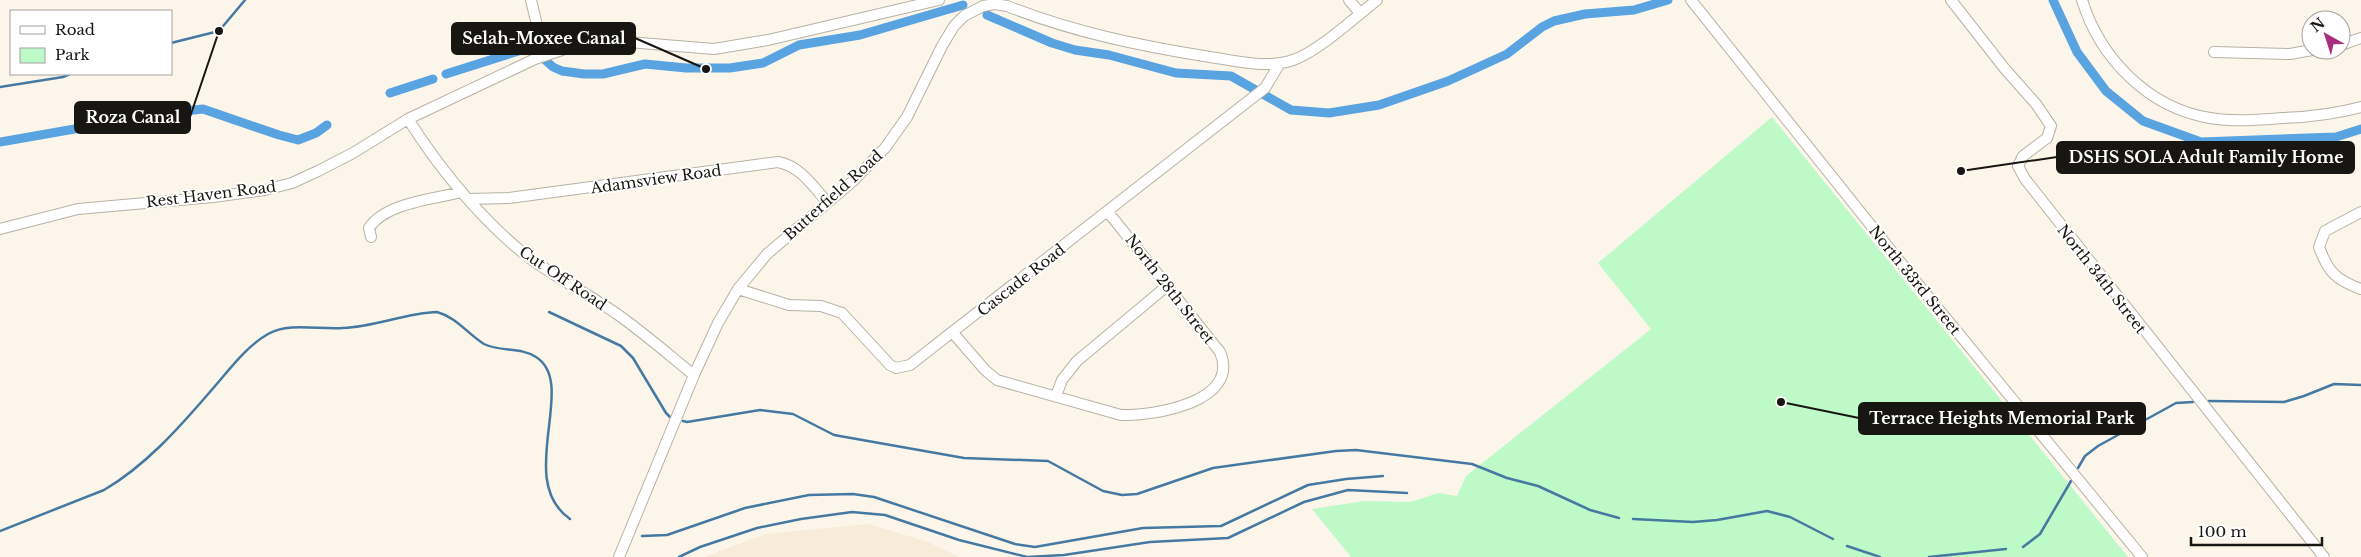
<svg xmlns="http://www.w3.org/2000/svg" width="2361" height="557" font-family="'Libre Baskerville',serif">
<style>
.commercial{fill:#f6ecd7}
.green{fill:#bef9c8}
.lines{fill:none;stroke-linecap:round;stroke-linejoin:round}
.stream{stroke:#4679a2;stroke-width:2.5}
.canal{stroke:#59a3e0;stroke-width:9}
.street-casing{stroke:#b7b2a7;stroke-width:12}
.street{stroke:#fff;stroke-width:10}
.labels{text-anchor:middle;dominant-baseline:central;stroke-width:4;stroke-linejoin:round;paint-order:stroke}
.street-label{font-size:15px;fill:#181612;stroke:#fff}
.leader{fill:none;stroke:#181612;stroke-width:2}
.callout-dot{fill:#181612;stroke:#fff;stroke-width:2}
.callout{fill:#181612;stroke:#181612;stroke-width:2}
.callout-label{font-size:16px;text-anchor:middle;font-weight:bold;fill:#fff}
</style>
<rect width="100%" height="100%" fill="#fcf6ea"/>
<path class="commercial" d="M869 524 928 542 959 557H704L765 534Z"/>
<path class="green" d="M1772 117 2128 557H1351L1312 509 1364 501 1411 502 1438 493 1457 496 1466 476 1651 329 1598 263Z"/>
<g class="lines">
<path class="stream" d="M171 43 219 31 245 0
M0 87 63 77 70 74
M549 312 621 346 633 358 666 413 670 417
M2209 401 2284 402 2304 396 2334 384 2361 385
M683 421 687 422 760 410 793 414 834 435 964 458 1048 461 1103 491 1122 495 1137 494 1213 468 1336 451 1356 450 1472 464 1507 478 1538 486 1590 510 1619 518
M2078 468 2085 456 2098 446 2176 403 2193 402
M1633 519 1693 522 1717 520 1767 511 1790 517 1833 539
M0 531 104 490C145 466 178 429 209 393 227 373 245 347 268 334 289 322 320 330 343 328 375 327 405 313 437 312 456 317 468 334 484 344 500 352 521 347 536 357 579 384 514 480 570 519
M642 536 667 535 745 508 809 495 853 494 874 497 1015 544 1035 547 1143 528 1221 526 1308 485 1346 479 1383 476
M1847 546 1880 557
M2023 547 2040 534 2071 481
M679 557 700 547 757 528 801 519 852 512 885 515 959 540 1027 557 1064 555 1150 542 1228 538 1304 502 1348 490 1407 493
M1929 557 2006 549"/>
<path class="canal" d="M2053 0 2077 52 2106 91 2143 121 2201 142 2336 137 2361 129
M987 15 1052 43 1075 50 1109 55 1176 73 1231 76 1291 110 1329 113 1379 105 1448 81 1507 54 1542 27 1554 21 1585 14 1634 10 1668 0
M446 74 525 49 536 52 553 67 562 71 584 74H603L645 64 686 68H730L763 63 799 45 860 35 963 5
M390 93 433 79
M0 142 160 114 203 109 279 135 298 140 316 133 327 125"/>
<defs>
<path id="street" d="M531 0 537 25 550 53
M1349 0 1360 13
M1691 0 1913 278 2142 557
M1951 0 2005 69 2036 104 2051 126 2047 138 2023 156 2018 166 2025 179C2124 306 2225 431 2324 557
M2082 0C2100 58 2148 108 2210 118 2234 122 2258 120 2282 118 2309 117 2335 114 2361 107
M2341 45 2361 38
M2214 52 2290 54 2312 50
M408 119C438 166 473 210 516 247 546 273 584 291 617 314 644 333 669 355 694 375
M468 199 509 198 778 162C800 166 813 186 827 202
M2361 212 2325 231 2319 247C2328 272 2336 280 2361 289
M0 229 78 209 213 197 265 190 292 183 318 171 353 153 408 119 535 59 568 48 616 41 714 49 768 40 939 0
M371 237 369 228C385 203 434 199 462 192
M738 289 789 305 821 306 842 313 890 365 896 368 910 365 1265 88 1280 63
M953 333 985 370 997 380 1121 415C1154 416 1241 402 1220 352L1108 212
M1056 396 1062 380 1077 361 1167 286
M619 557 694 375 718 323 738 289 767 254 853 181 885 148 907 117 942 46 954 26 964 16 983 6 995 4 1007 6C1073 32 1140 46 1210 57 1237 61 1267 69 1293 60 1319 51 1354 18 1377 0"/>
</defs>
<use href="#street" class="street-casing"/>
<use href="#street" class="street"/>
</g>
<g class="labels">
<g class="street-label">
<text transform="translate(656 179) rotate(-8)">Adamsview Road</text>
<text transform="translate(211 194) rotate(-7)">Rest Haven Road</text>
<text transform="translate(833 195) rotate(-42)">Butterfield Road</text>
<text transform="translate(563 278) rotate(34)">Cut Off Road</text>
<text transform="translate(2102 279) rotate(52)">North 34th Street</text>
<text transform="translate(1021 280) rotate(-38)">Cascade Road</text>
<text transform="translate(1915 280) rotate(51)">North 33rd Street</text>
<text transform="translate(1170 289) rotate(52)">North 28th Street</text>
</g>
</g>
<path class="leader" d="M706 69L635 38M219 31L190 117M1961 171L2057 157M1781 402L1859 418"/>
<g class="callout-dot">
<circle cx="706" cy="69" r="5"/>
<circle cx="219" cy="31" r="5"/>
<circle cx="1961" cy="171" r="5"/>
<circle cx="1781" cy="402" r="5"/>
</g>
<g class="callout">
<rect x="452" y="23" width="183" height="31" rx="5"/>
<rect x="75" y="102" width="115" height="31" rx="5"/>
<rect x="2057" y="142" width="297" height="31" rx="5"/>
<rect x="1859" y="403" width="286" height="31" rx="5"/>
</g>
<g class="callout-label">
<text x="544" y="44">Selah-Moxee Canal</text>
<text x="133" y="123">Roza Canal</text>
<text x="2206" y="163">DSHS SOLA Adult Family Home</text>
<text x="2002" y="424">Terrace Heights Memorial Park</text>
</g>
<rect x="10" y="10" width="162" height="65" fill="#ffffff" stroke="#a3a2a0"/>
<rect x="20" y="26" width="25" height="8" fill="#ffffff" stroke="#a3a2a0"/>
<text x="55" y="35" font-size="15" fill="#181612">Road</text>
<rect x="20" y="48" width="25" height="15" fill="#bef9c8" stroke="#a3a2a0"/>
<text x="55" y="60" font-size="15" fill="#181612">Park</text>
<g transform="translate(2326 35) rotate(321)"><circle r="24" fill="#ffffff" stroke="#a3a2a0"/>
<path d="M0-4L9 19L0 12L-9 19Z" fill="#ab2d7e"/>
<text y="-8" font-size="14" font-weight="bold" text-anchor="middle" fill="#181612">N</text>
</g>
<path d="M2191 537v8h131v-8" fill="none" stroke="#181612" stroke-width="2.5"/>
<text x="2198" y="537" font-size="15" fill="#181612" stroke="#ffffff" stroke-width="4" paint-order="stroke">100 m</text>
</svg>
